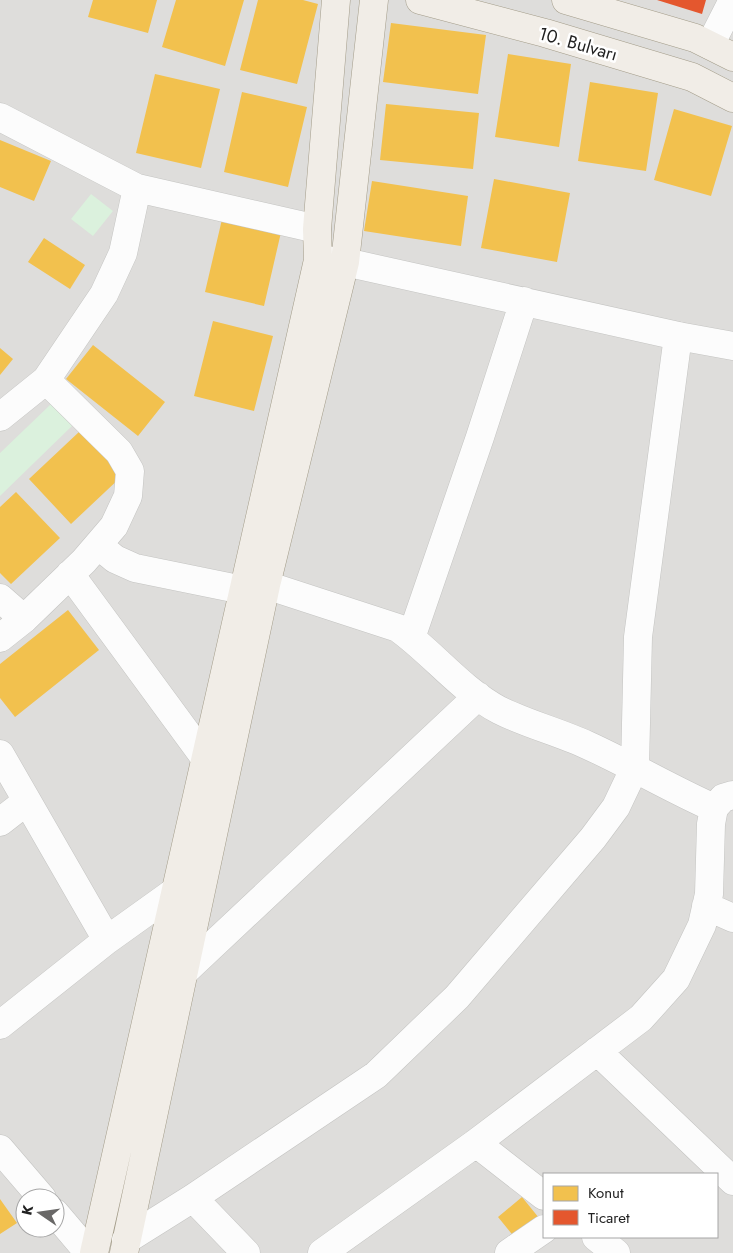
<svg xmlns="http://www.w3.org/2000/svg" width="733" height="1253" font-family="Jost,sans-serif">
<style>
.residential{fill:#dedddb;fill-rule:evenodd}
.park{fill:#dbf1dd}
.homes{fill:#f2c14e}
.shops{fill:#e4572e}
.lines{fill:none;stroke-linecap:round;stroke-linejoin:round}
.minor-casing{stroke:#c4c4c2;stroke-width:29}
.major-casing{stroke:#a39c89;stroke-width:29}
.minor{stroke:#fcfcfc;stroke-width:28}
.major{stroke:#f1ede7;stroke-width:28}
.labels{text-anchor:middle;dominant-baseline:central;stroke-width:5;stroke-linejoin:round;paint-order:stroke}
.street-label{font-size:18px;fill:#212121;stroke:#fff}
</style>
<rect width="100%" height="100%" fill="#eeedea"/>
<path class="residential" d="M0 0H733V1253H0ZM544 1174H717V1237H544ZM25 1198H55V1228H25Z"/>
<path class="park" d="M91 194 113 211 93 236 71 219Z
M51 404 72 426 0 496V453Z"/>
<path class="homes" d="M93 0H157L148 33 88 17Z
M176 0H244L225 66 162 47Z
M258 0H303L318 4 297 84 240 70Z
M391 23 486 35 478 94 383 82Z
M508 54 571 64 559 147 495 137Z
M155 74 220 89 201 168 136 153Z
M590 82 658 93 646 171 578 161Z
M242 92 307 107 288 187 224 172Z
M386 104 479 113 473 169 380 160Z
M674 109 732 126 711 196 654 180Z
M0 140 51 161 34 201 0 187Z
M494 179 570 193 557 262 481 248Z
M372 181 468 196 461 246 364 231Z
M223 215 282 228 264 306 205 292Z
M44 238 85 265 70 289 28 262Z
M213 321 273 336 254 411 194 396Z
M93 345 165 402 138 436 66 379Z
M0 348 13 359 0 375Z
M80 431 122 476 71 524 29 479Z
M16 492 60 538 11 584 0 573V507Z
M68 610 99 650 15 717 0 698V664Z
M522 1197 539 1218 515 1238 498 1217Z
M0 1199 17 1223 0 1234Z"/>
<path class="shops" d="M657 0H706L702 14Z"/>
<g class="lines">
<defs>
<path id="minor" d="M710 45 733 0
M0 117 137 188 317 229
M322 260 345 262 678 336 733 346
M0 417 46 380 104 294 123 253 137 188
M98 545 115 559 135 568 243 590
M70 574 205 758
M266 585 398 628C433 653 460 689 499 710 527 724 559 732 587 745 631 765 671 789 714 808
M0 598 24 619
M0 638 24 619 84 561 114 526 128 496 130 471 119 452 46 380
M411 638 480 437 524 301
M0 754 107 940 0 1025
M0 822 27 801
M706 906 733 918
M107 940 174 892
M184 972 478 696
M597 1051 733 1181
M476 1143 544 1196
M0 1149 42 1198
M193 1198 246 1253
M55 1213 89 1253
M596 1237 616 1253
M126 1240 193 1198 376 1075 457 997 593 838 616 807 635 767 638 637 678 336
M322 1253 476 1143 641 1018 676 979 702 925 709 894 711 824 714 808 723 798 733 795
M509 1253 544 1229"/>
<path id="major" d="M420 0 545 33 692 77 733 98
M566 0 695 38 733 57
M94 1253 318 260 317 229 336 0
M124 1253 266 585 345 262 374 0"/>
</defs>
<use href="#minor" class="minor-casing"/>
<use href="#major" class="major-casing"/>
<use href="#minor" class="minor"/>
<use href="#major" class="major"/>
</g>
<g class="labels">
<g class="street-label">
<text transform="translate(578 44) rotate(16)">10. Bulvarı</text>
</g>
</g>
<rect x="543" y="1173" width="175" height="65" fill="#ffffff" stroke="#a6a6a6"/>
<rect x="553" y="1186" width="25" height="15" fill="#f2c14e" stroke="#a6a6a6"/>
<text x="588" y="1198" font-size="15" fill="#212121">Konut</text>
<rect x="553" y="1210" width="25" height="15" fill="#e4572e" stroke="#a6a6a6"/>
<text x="588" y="1223" font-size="15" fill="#212121">Ticaret</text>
<g transform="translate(40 1213) rotate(283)"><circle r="24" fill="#ffffff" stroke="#a6a6a6"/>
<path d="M0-4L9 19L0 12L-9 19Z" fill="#696867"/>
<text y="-8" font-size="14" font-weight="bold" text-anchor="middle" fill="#212121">K</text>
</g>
</svg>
